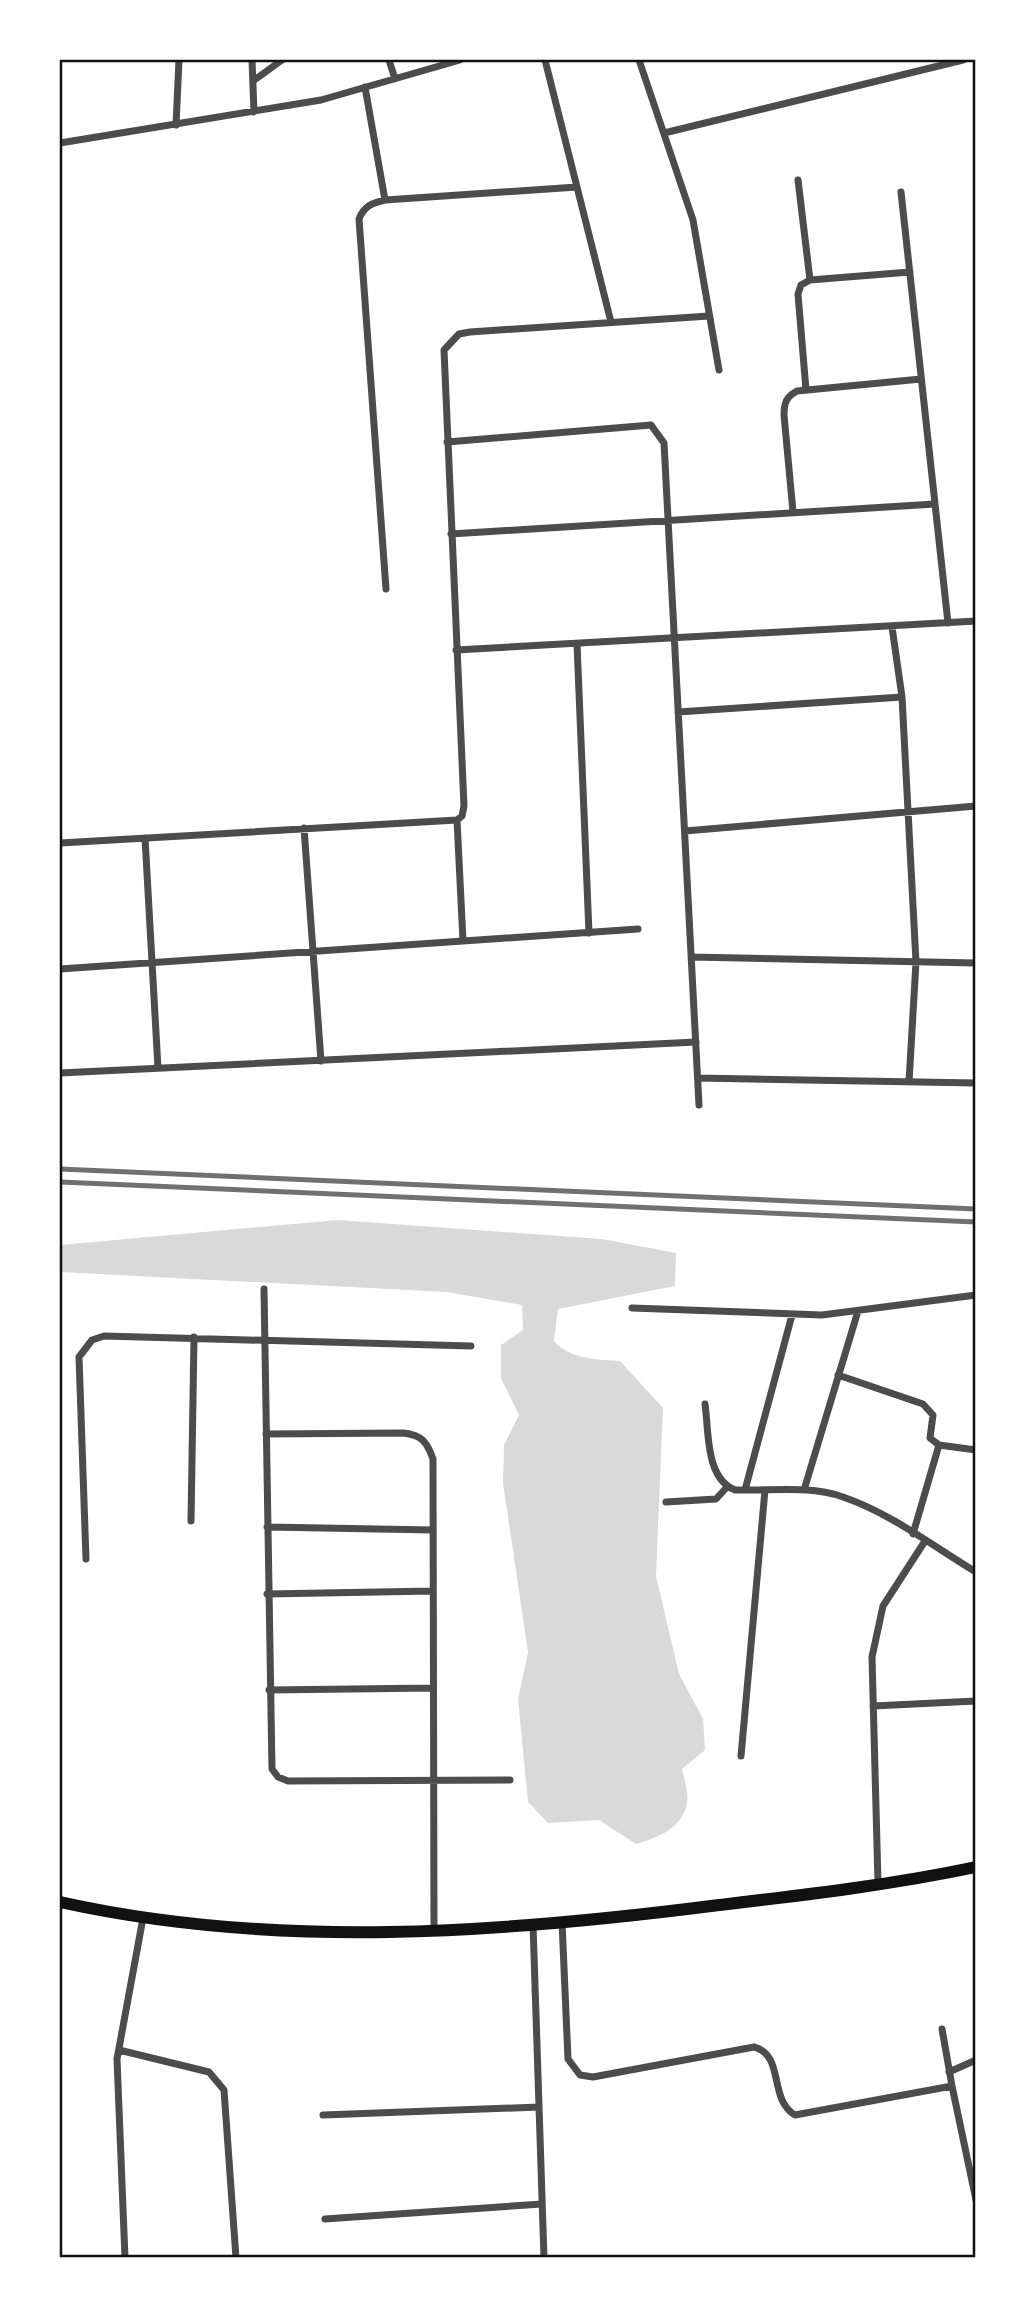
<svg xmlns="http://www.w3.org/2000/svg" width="1035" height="2317" font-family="'Noto Sans',sans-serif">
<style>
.water{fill:#d9d9d9}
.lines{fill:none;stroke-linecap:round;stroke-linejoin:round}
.minor{stroke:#4c4c4c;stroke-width:7}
.primary{stroke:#111;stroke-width:12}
.rail{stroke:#707070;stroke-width:5}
.neatline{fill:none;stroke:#111;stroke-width:2.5}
</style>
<rect width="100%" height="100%" fill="#fff"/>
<path class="water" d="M338 1220 602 1239 676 1253 675 1286 558 1309 554 1341C569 1359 599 1360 620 1361L663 1408 656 1576 679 1674 703 1719 705 1750 682 1769C684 1779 689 1794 687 1803 683 1828 657 1838 636 1844L599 1820 548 1823 528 1802 518 1699 528 1652 503 1483 504 1445 519 1415 501 1378V1345L523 1330 522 1305 447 1292 60 1272V1245Z"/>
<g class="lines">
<path class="minor" d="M252 60 254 112
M389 60 395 79
M545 60 611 322
M639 60 693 220 719 370
M253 81 282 60
M365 87 385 200
M176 125 179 60
M664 133 963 60
M60 143 321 100 460 60
M798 180 810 280 910 272
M901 192 948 623
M806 390 798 294 801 285 810 280
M447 442 651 425 664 443 699 1105
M793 512 784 415C784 403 786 397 797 391L921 379
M451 534 935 504
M386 589 359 219C364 206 372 203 385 200L577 187
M892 627 902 697 916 962 909 1082
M577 644 589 933
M456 650 976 621
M678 712 902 697
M304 828 321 1061
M685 831 976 806
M145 838 158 1068
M60 843 457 820
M463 941 457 820 462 816 464 806 444 350 459 334 470 332 709 316
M691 957 976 963
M60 969 638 929
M60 1073 696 1042
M698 1078 976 1083
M264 1289 272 1769 278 1777 288 1781 510 1780
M632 1308 822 1315 976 1295
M838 1375 923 1404 933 1415 930 1438 939 1445
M705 1404C709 1431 705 1478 735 1490 770 1491 809 1485 843 1497 890 1513 933 1546 976 1572
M266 1434 403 1433C422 1435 427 1442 433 1459L434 1930
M745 1490 792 1315
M804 1490 858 1311
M666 1502 716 1499 727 1487
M191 1521 194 1337
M267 1527 433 1530
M913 1534 939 1445 976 1450
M86 1559 79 1357 92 1340 104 1336 471 1346
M267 1594 433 1591
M269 1690 433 1688
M873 1706 976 1701
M741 1756 765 1490
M878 1883 872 1657 883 1606 925 1541
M562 1922 568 2059 580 2075 593 2077 754 2047C785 2055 768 2099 795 2115L952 2086 976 2200
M533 1924 544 2258
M942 2029 952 2086
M119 2050 209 2072 224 2090 236 2258
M949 2072 976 2060
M323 2115 539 2107
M325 2219 542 2204
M125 2258 117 2059 143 1918"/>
<path class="primary" d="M60 1902C276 1950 501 1933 719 1905 804 1895 891 1885 976 1867"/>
<path class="rail" d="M60 1169 976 1209
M60 1182 976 1222"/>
</g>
<rect width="1035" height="2317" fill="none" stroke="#ffffff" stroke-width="122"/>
<rect x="61" y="61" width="913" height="2195" class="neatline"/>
</svg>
